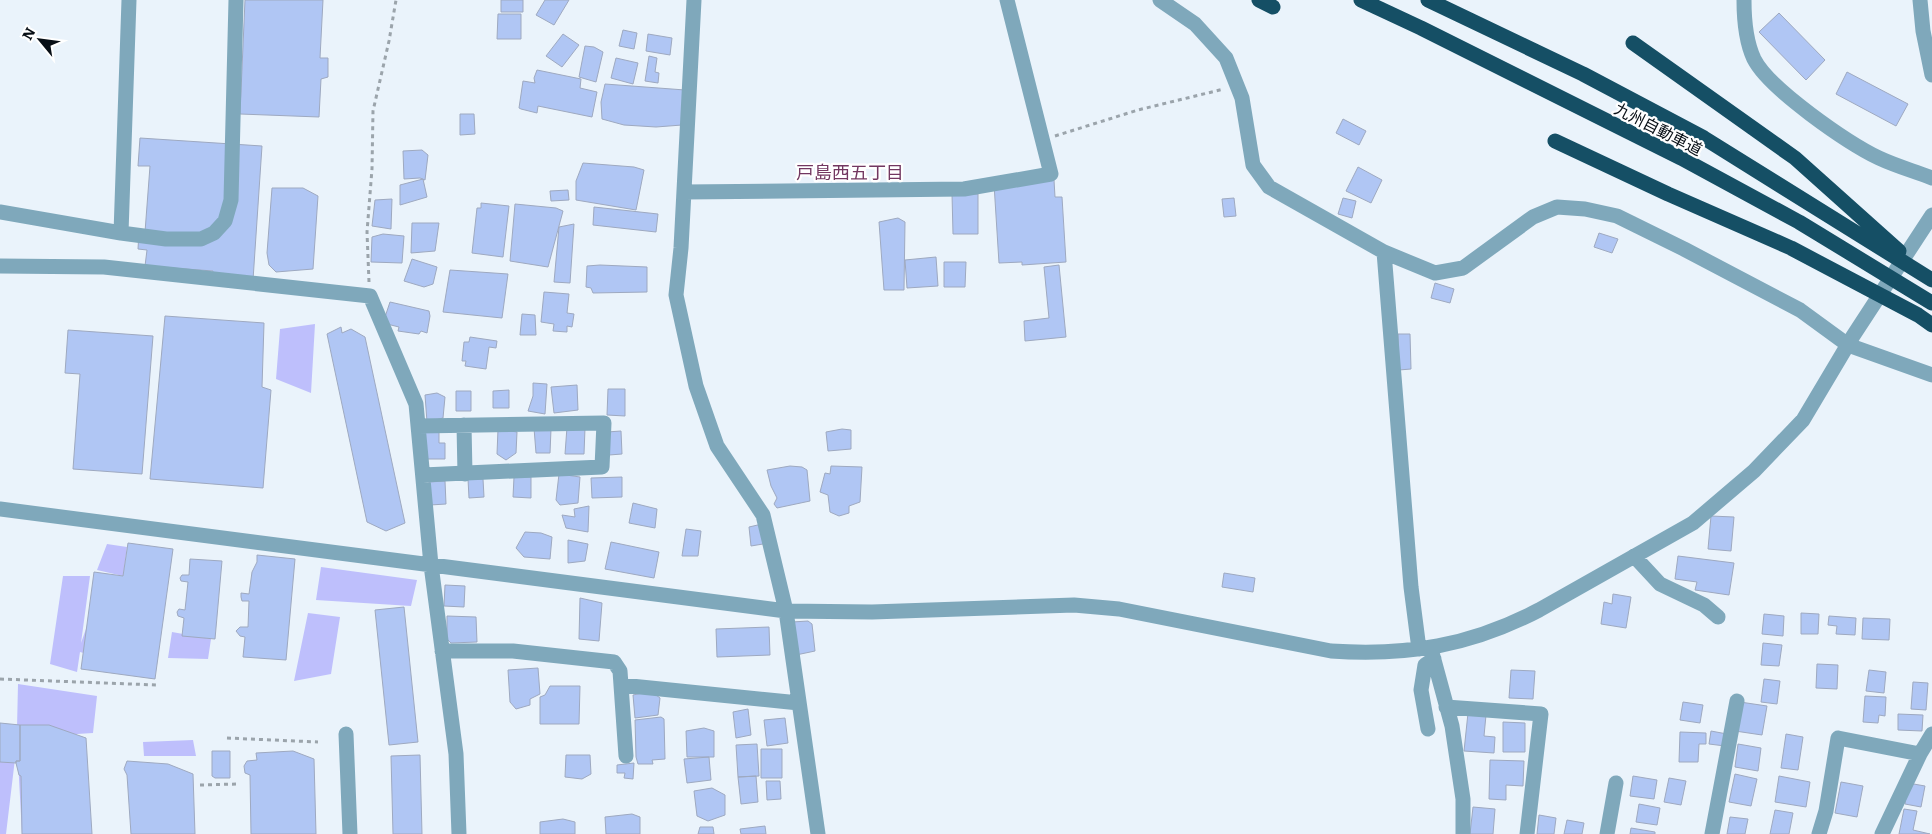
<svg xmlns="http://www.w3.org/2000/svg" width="1932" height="834" font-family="Literata,'Noto Sans JP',serif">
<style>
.green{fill:#bebffc}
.building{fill:#b0c6f4;stroke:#9ea9c0}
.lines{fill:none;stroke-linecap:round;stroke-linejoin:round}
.path{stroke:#9ba4ab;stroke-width:3;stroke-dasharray:4 4;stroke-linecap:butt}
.minor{stroke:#7fa8bb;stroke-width:15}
.highway{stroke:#154f65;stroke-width:15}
.labels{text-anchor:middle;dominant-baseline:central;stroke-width:4.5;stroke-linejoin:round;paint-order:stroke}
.street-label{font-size:16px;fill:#070e15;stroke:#fff}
.neighbourhood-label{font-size:18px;fill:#723761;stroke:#fff}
</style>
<rect width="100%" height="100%" fill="#eaf3fb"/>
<path class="green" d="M315 324 311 393 276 379 280 329Z
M107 544 127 547 123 576 97 570Z
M321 567 417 580 411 606 316 600Z
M63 576H90L81 643 101 586 140 669 80 652 77 672 50 664Z
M308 613 340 617 331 674 294 681Z
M172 632 211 639 208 659 168 658Z
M18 684 97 696 93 733 45 736 22 834 17 742 6 834H0V738L17 728Z
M193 740 196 756H144L143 742Z"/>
<path class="building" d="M245 0H323L320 58H328V77L321 79 319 117 240 114Z
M501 0H523V12H501Z
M545 0H569L554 25 536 15Z
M1779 13 1825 60 1806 80 1759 32Z
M498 14H521V39H497Z
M623 30 637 33 634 49 619 46Z
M563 34 579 45 562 67 546 56Z
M648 34 672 38 670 55 646 51Z
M585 46 594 47 603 52 596 82 579 77Z
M649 56 657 58 655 72 659 73 658 83 645 81Z
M616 58 638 63 633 84 611 78Z
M537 70 581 79 580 88 597 92 592 117 538 106 537 113 521 109 519 108 523 81 535 83 534 78Z
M1847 72 1908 104 1896 126 1836 94Z
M605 84 685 90 682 125 656 127 624 125 602 119 601 102Z
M460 114H474L475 134 460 135Z
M1343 119 1366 131 1359 145 1336 133Z
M140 138 262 146 253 280 212 278 213 271 145 266 147 250 138 249 139 232H145L150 166H138Z
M422 150 428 155 425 180 420 178 404 179 403 151Z
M583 163 634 167 644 170 636 210 576 200V181Z
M1358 167 1382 180 1371 203 1346 191Z
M423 179 427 197 400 205V185Z
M1054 180 1055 197H1062L1066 262 1022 265V262L999 263 994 184Z
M272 188H303L318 196 313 269 276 272 269 265 267 253Z
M568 190 569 200 551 201 550 191Z
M952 194H978V234H953Z
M1234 198 1236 216 1224 217 1222 199Z
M1343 198 1356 201 1352 218 1338 214Z
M392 199 391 229 372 226 375 200Z
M481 203 509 206 503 257 472 253 477 208H481Z
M515 204 556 208 563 211 548 267 510 261Z
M594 207 658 214 656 232 593 225Z
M898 218 905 222 904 290H884L879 222Z
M412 223H439L435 251 411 253Z
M574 224 570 283 554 282 559 227Z
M1599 233 1618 239 1612 253 1594 247Z
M383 234 404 236 402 263 371 262 372 237Z
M936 257 938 286 907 288 905 260Z
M412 259 437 267 433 284 424 287 404 281Z
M944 262H966L965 287H944Z
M600 265 647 267V292L593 293 591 288 586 287 587 266Z
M1059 265 1066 337 1025 341 1024 321 1049 318 1044 267Z
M450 270 508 274 502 318 443 312Z
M1435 283 1454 289 1450 303 1431 298Z
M544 292 569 294 567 313 574 314 572 327 567 326V332L553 331 554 324 541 322Z
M390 302 429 311 430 316 427 333 421 331 419 334 398 331 399 327 383 323Z
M522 314 535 315 536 335H520Z
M165 316 264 323 262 387 271 390 263 488 150 479Z
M341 327 342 333 351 329 365 337 405 523 386 531 367 522 327 334Z
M68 330 153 336 142 474 73 469 80 374 65 373Z
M1398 334H1410L1411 369 1399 370Z
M470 337 497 341 496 348 489 347 486 369 465 366 466 361H462L464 342H469Z
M533 383 547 384 545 414 528 411 533 396Z
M577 385 578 410 554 413 551 387Z
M608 389H625V416L607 415Z
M509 390V408H493V391Z
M456 391H471V411H456Z
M437 393 445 397 443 418 427 422 425 395Z
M567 427 585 428 584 454H565Z
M534 428 551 429 550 453H536Z
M498 429 517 432 516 453 506 460 497 454Z
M842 429 851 430V449L828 451 826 432Z
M420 431H439V443H445V459H420Z
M621 431 622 454 609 455 607 432Z
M790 466 802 467 807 470 810 501 777 508 774 504 777 498 771 486 767 470Z
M831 466 862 467 860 502 849 506V513L839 516 830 512 828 495 820 492 825 473 830 474Z
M559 474 580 477 578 503 560 505 556 500Z
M514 477H531V498L513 497Z
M622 477V497L592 498 591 478Z
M468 479H483L484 497 469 498Z
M445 481 446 504 430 505 429 482Z
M633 503 657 509 655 528 629 523Z
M589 506 588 532 566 528 562 515 575 517 574 509Z
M1711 516 1734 517 1731 551 1708 549Z
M762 524 763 544 751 546 749 527Z
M686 529 701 531 698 556H682Z
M525 532 541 533 552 537 550 559 524 557 516 548Z
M568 540 588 544 585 561 568 563Z
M611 542 659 552 654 578 605 569Z
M128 543 173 549 155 679 81 669 94 572 123 576Z
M257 555 295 559 286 660 243 657 245 637 240 636 236 631 240 627H248L249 601H242L241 597V593L249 594 252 572 257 562Z
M1678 556 1734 563 1729 595 1695 590 1697 582 1675 579Z
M190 559 222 561 215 639 182 636 184 618 178 616 177 612 179 609 185 610 188 582 181 581 180 578 182 575H189Z
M1224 573 1255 578 1253 592 1222 587Z
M445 585 465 586 464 607 444 606Z
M1613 594 1631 597 1626 628 1601 624 1604 602 1612 604Z
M580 598 602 603 599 641 579 639Z
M404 607 418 742 389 745 375 610Z
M1801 613 1819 614 1818 634H1801Z
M1764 614 1784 616 1783 636 1762 634Z
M447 616 476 617 477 642 451 643 447 639Z
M1829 616 1856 618 1855 635 1836 634 1837 626 1828 625Z
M1863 618 1890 619 1889 640 1862 639Z
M808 621 812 624 815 651 796 655 792 622Z
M769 627 770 655 717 657 716 629Z
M1763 643 1782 645 1779 666 1761 665Z
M1817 664 1838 665 1837 689 1816 688Z
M538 668 540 694 530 699V705L516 709 510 702 508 670Z
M1511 670 1535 671 1533 699 1509 698Z
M1869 670 1886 672 1884 693 1866 691Z
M1764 679 1780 681 1777 704 1761 702Z
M1913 682 1928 683 1926 710 1911 709Z
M550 686H580L579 724H540V697L545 695Z
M651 691 660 698 658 715 635 718 633 695Z
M1865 696 1886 697 1885 716 1879 715 1878 723 1863 722Z
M1683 702 1703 705 1700 723 1680 720Z
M1740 702 1767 706 1762 735 1735 731Z
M748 709 751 735 736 738 733 712Z
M1468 713 1486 715 1484 736 1495 737 1494 753 1464 751Z
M1898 714 1923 715 1922 731 1898 730Z
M661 717 664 719 665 759 652 760 653 764H638L636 757 635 720Z
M785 718 788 743 767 746 764 720Z
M1503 722 1525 723V752H1503Z
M0 723 20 725V761H16V763L0 762Z
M20 725H49L86 738 92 834H22L21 776 19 775 16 763V761H20Z
M704 728 714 731V757H687L686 731Z
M1711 731 1727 734 1725 746 1709 744Z
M1680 732 1706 733V744H1699L1698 762H1679Z
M1786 734 1803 737 1798 770 1781 768Z
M757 744 759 776 738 777 736 745Z
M1738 744 1761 748 1758 771 1735 767Z
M761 749H782V778H761Z
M212 751H230V778H215L212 776Z
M293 751 314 759 316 834H251L250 775 245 773 244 766 247 761 257 760 256 753Z
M420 755 422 834H393L391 756Z
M566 755H590L591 774 582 779 565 777Z
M709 757 711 780 687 783 684 759Z
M1490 760 1524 761 1523 786 1506 785V800L1489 799Z
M127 761 168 764 193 774 195 834H131L127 775 124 769Z
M634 763 633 779 624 778 625 773H617V765Z
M1735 774 1757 779 1751 806 1729 802Z
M756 776 758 802 741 804 738 777Z
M1633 776 1657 780 1654 799 1630 796Z
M1779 776 1810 782 1806 807 1775 802Z
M1669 778 1686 781 1681 805 1664 802Z
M766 781H780L781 799 767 800Z
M1841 782 1863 786 1857 817 1835 813Z
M1908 783 1925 786 1921 807 1905 804Z
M712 788 725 795V815L708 821 697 816 694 791Z
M1639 804 1660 808 1657 825 1636 822Z
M1473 807 1495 809 1493 834H1470Z
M1904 809 1917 811 1913 830 1930 834H1899Z
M1775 810 1793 813 1789 834H1770Z
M632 814 640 817V834H606L605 817Z
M1539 815 1556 818 1554 834H1537Z
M1730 817 1748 819 1745 834H1727Z
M563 819 575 822V834H540V822Z
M1567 820 1584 823 1582 834H1564Z
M765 826 766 834H741L740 829Z
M700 827H713L714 834H698Z
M1631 828 1655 832V834H1630Z"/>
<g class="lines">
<path class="path" d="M1055 136 1138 110 1224 89
M369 282 367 232 372 169 373 111 389 41 396 0
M0 679 157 685
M227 738 318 742
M200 785 237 784"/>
<path class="minor" d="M129 0 121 233 166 239H201L214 233 225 221 231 200 236 0
M694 0 681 248 676 295 696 386 717 446 763 515 786 611 818 834
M1160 0 1195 24 1226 58 1242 98 1253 165 1269 187 1384 252 1435 273 1463 268 1533 217 1557 207 1585 209 1617 216 1684 249 1800 310 1848 345 1932 375
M1744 0C1744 19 1746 42 1754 59 1769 89 1848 143 1879 158 1896 166 1914 171 1932 178
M1920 0 1923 31 1932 75
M684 192 964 189 1051 174 1007 0
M0 212 121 233
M1384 252 1411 587 1419 649
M0 266 104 267 370 296 416 404 431 565 456 754 459 834
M464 425 465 474
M419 426 604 423 602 467 423 475
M0 509 786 611 872 612 1074 605 1119 609 1331 651C1408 656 1470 646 1539 610L1693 523 1754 471 1803 420 1853 336 1932 215
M1634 556 1660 584 1704 605 1718 617
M1431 649 1452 726 1463 799V834
M442 651H513L614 662 620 671 626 756
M621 685 799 703
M1446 707 1541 714 1527 834
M1428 729 1421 690 1425 665 1434 659
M346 734 350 834
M1607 834 1616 783
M1712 834 1737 701
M1819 834 1826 811 1838 738 1920 754
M1882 834 1920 754 1932 734"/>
<path class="highway" d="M1259 0 1273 7
M1361 0 1421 28 1681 158 1799 222 1932 303
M1428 0 1583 74 1704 138 1932 280
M1633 43 1795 158 1899 251
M1555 141 1668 194 1791 248 1918 315 1932 325"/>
</g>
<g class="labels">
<g class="street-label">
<text transform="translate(1659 128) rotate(27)">九州自動車道</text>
</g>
<g class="neighbourhood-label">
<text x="850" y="171">戸島西五丁目</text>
</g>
</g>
<g transform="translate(40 40) rotate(299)" stroke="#ffffff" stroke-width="4" paint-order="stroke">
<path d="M0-4L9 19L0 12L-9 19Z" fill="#070e15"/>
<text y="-8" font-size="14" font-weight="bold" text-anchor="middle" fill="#070e15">N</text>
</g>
</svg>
